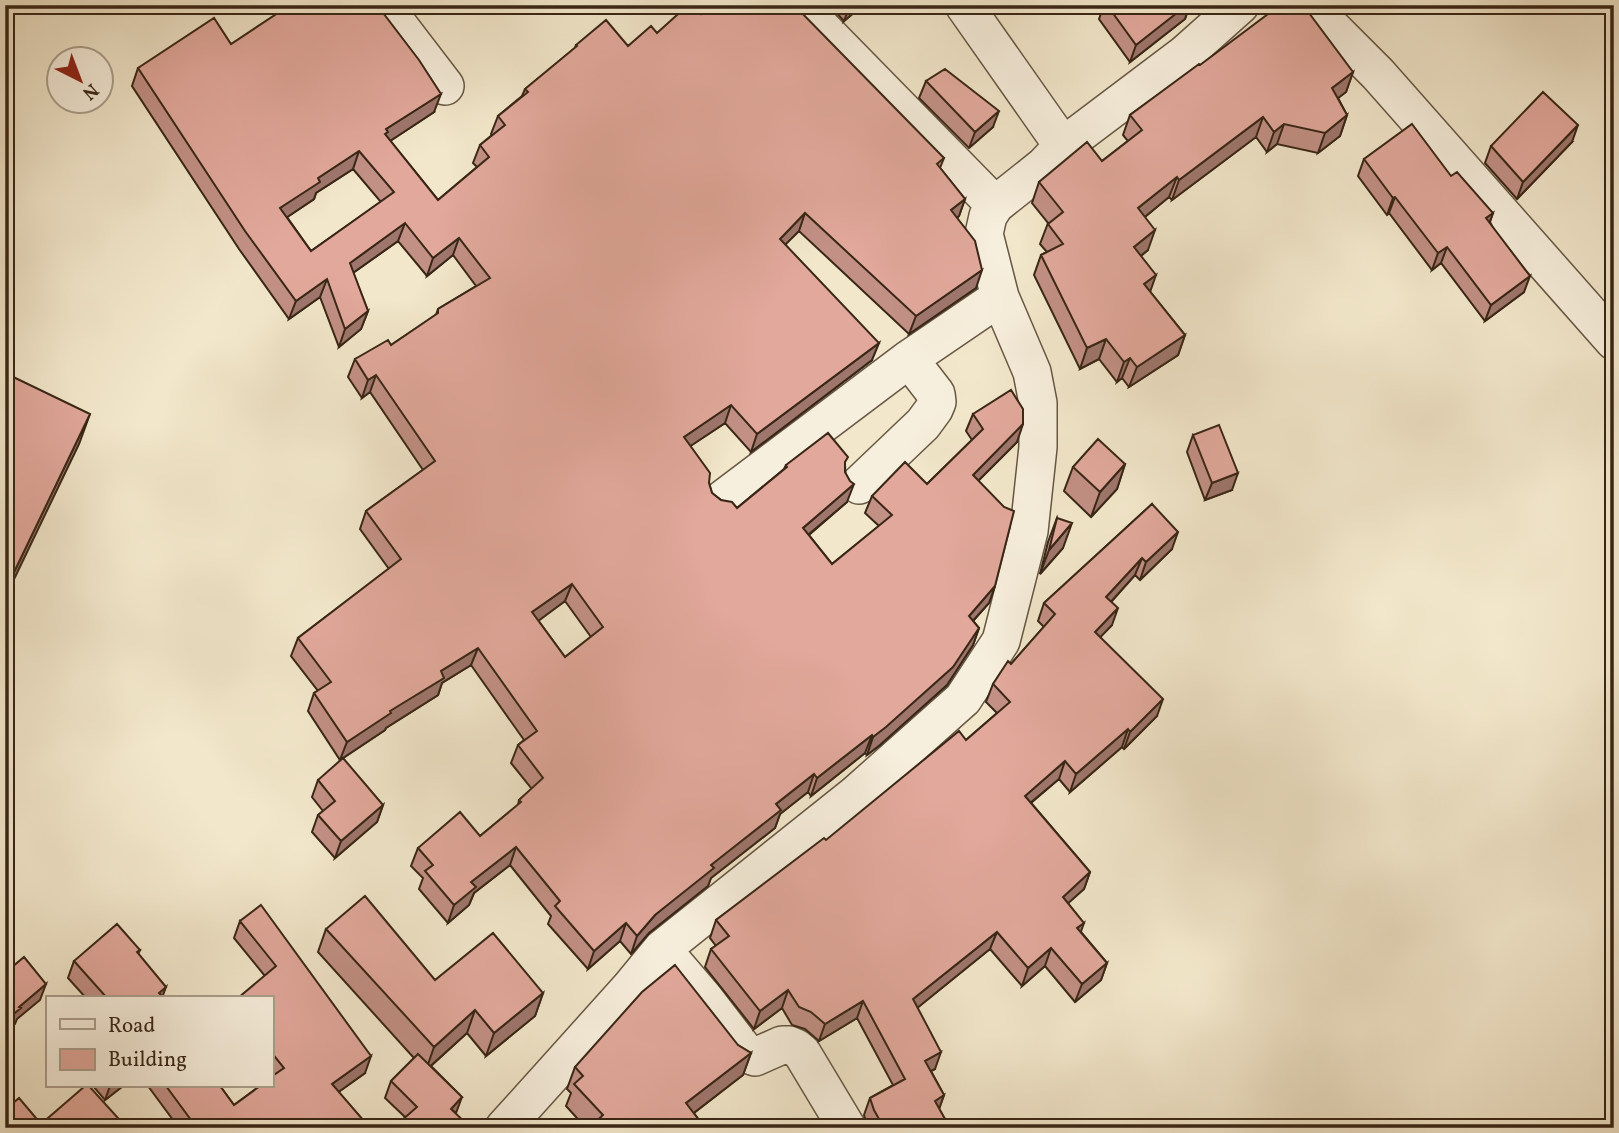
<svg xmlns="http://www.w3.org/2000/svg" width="1619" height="1133" font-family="Vollkorn,serif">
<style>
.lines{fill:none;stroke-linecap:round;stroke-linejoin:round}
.minor-casing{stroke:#675643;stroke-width:40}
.minor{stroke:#f7efdd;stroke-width:37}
.wall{fill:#c29085;stroke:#392616;stroke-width:2;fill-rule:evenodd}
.shaded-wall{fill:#9e766c;stroke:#392616;stroke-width:2}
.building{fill:#e1a89b;stroke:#392616;stroke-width:2;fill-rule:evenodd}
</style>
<rect width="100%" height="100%" fill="#f2e7cb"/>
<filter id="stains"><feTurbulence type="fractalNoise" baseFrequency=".00286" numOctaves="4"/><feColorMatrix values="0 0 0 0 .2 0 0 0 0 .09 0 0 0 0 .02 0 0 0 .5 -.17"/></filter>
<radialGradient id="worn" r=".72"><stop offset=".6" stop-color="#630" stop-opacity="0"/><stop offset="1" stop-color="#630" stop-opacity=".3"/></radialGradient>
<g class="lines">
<defs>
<path id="minor" d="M383 5 445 86
M964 5 1063 146
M1309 5 1378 74 1614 341
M802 8 995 205
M859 485 923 424 934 409 937 402 936 394 909 359
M723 499 909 359 1000 297
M662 949 704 998 747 1054 755 1057 782 1045H789L796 1048 802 1053 847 1128
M504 1128 630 988 662 949 855 795 963 699 1001 641 1029 531 1038 447V403L1032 372 1000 297 984 234 988 216 995 205 1044 166 1063 146 1185 54 1240 5"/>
</defs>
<use href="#minor" class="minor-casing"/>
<use href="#minor" class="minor"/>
</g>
<path class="wall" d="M829 5H863L844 21Z
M1104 5H1194L1188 10 1185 19 1130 62 1099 19Z
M701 14 944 158 940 168 965 199 959 216 957 218 976 288 909 334 799 231 785 244 872 360 751 452 725 423 690 446 709 483 712 493 721 500 737 508 784 469 786 465H845L847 502 809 535 832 564 879 526 865 513 872 496 927 484 972 440 966 431 973 414 1017 442 978 481 995 586 989 603 973 621 979 628 973 645 947 685 880 745 867 755 865 753 811 796 808 792 780 814 775 828 711 878 708 886 649 933 631 954 620 941 588 969 548 924 551 916 510 865 474 893 469 905 448 923 419 889 423 878 411 866 418 848 480 836 518 805 519 800 532 789 511 763 518 745 524 740 471 665 442 683 438 695 386 728 385 730 340 760 308 711 314 693 318 691 291 656 298 638 389 569 360 529 366 511 423 470 370 392 362 398 348 377 355 359 391 345 436 315 438 309 476 286 453 255 427 276 398 241 353 273 368 311 361 329 339 347 320 297 289 319 239 249 132 86 138 68 231 44 434 112 390 141 438 200 477 167 473 163 480 145 492 135 491 134 498 116 522 96 525 89 575 48 576 45 628 46ZM353 169 381 202 311 251 287 217 314 199 316 193ZM565 601 591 637 565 657 538 620Z
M1200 65 1353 72 1346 92 1338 98 1347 115 1340 136 1318 153 1277 144 1267 152 1256 137 1172 200 1169 197 1145 217 1148 250 1141 256 1150 292 1185 335 1178 355 1129 387 1122 378 1117 382 1099 359 1080 369 1034 275 1041 255 1047 252 1040 244 1048 223 1032 203 1039 182 1102 161 1128 141 1123 135 1130 115Z
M926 81 993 127 969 148 919 98Z
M1572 142 1517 199 1485 163 1491 146Z
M1364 159 1451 176 1493 213 1490 222 1524 292 1485 321 1441 263 1432 270 1389 213 1387 215 1358 176Z
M1193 435 1232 490 1205 500 1187 452Z
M1125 464 1117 489 1091 517 1064 491 1073 467Z
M1152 504 1172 549 1140 580 1135 575 1111 602 1112 625 1100 637 1157 716 1124 749 1122 747 1070 792 1059 779 1031 803 1090 872 1084 889 1068 903 1081 932 1107 963 1101 980 1075 1002 1045 966 1022 986 990 949 917 1008 935 1069 931 1071 944 1095 939 1109 950 1128H868L864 1115 870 1098 893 1085 857 1018 819 1041 805 1029 792 1025 782 1008 754 1029 705 967 711 949 716 946 710 938 716 920 966 740 997 713 986 702 993 684 1044 627 1038 621 1044 603Z
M1057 518 1063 548 1040 574 1048 542Z
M318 780 383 805 377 822 335 858 312 832 318 815 323 811 312 797Z
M240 921 365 1073 338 1092 370 1128H179L148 1086H220L234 1105 272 1077 271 998 265 976 234 938Z
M326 929 435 980 543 993 535 1016 486 1056 467 1033 431 1066 462 1097 405 1117 385 1098 391 1081 414 1058 318 952Z
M140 950 138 954 164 998H86L68 978 74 961Z
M738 1045 751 1053 743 1075 694 1113 705 1128H586L566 1106 571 1093 567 1089 575 1067Z
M93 1086H123L105 1100Z
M5 1110 41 1124 127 1128H5Z"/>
<path class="shaded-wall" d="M850 5H863L844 21Z
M1185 5H1194L1188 10 1185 19 1130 62 1136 45Z
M1353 72 1346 92 1325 108 1332 88Z
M441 94 434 112 384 145 386 129Z
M999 111 993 127 969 148 975 132Z
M1347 115 1340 136 1318 153 1325 133Z
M1263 117 1256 137 1172 200 1179 180Z
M1284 124 1277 144 1267 152 1274 132Z
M1578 125 1572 142 1517 199 1523 182Z
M359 151 353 169 316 193 314 199 274 226 280 208 318 178Z
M1177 177 1169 197 1130 229 1138 208Z
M1395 197 1389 213 1387 215 1393 198Z
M965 199 959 216 945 228 951 210Z
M805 213 799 231 774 256 780 239Z
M1493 213 1487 229 1486 218Z
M405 223 398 241 343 280 350 263Z
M1155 230 1148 250 1126 267 1134 247Z
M459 238 453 255 427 276 433 258Z
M1447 247 1441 263 1432 270 1438 253Z
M982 270 976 288 909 334 916 316Z
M1156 275 1149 295 1144 284Z
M1530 276 1524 292 1485 321 1491 305Z
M327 279 320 297 289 319 296 301Z
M368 311 361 329 339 347 345 329Z
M1185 335 1178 355 1129 387 1137 367Z
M1106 339 1099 359 1080 369 1087 348Z
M879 343 872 360 751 452 757 434Z
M1130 358 1122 378 1117 382 1124 362Z
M376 375 370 392 362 398 368 380Z
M731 405 725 423 677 455 684 437Z
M90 414 79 444 5 598V591Z
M1023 424 1017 442 966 493 973 475Z
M1125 464 1117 489 1091 517 1100 492Z
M1238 473 1232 490 1205 500 1212 483Z
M854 484 847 502 796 545 803 528Z
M1072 523 1063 548 1040 574 1049 550Z
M1178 532 1172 549 1140 580 1146 562Z
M1142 558 1135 575 1100 614 1106 597Z
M572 584 565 601 526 630 532 612Z
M995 586 989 603 962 633 969 616Z
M1118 608 1112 625 1089 649 1095 632Z
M979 628 973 645 947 685 880 745 867 755 873 737Z
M478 648 471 665 442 683 438 695 386 728 385 730 340 760 347 742 390 711 441 671Z
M1163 699 1157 716 1124 749 1130 732Z
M1128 729 1122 747 1070 792 1076 774Z
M872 735 865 753 811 796 817 778Z
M1065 761 1059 779 1018 813 1025 796Z
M814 774 808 792 780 814 775 828 711 878 708 886 649 933 631 954 637 936 655 915 711 865 776 804Z
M383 805 377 822 335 858 341 841Z
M516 847 510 865 474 893 469 905 448 923 454 905 471 882Z
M1090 872 1084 889 1056 914 1063 897Z
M626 923 620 941 588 969 594 951Z
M1084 923 1078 940 1077 928Z
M997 932 990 949 906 1017 913 999Z
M1051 948 1045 966 1022 986 1028 968Z
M1107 963 1101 980 1075 1002 1082 984Z
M46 984 40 1000 17 1019 15 1024 5 1032V1021L19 1007Z
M166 987 162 998 159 993Z
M788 990 782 1008 754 1029 760 1011Z
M543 993 535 1016 486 1056 494 1033Z
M863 1001 857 1018 819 1041 825 1024Z
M475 1010 467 1033 426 1070 434 1047Z
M941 1052 935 1069 918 1078 925 1061Z
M751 1053 743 1075 678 1125 686 1103Z
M371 1056 365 1073 326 1101 332 1084Z
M110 1086H123L105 1100Z
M944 1095 938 1112 935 1101Z
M462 1097 456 1113 451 1109Z"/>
<path class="building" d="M290 5H377L419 60 441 94 386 129 388 132 385 134 438 200 489 157 480 145 505 125 498 116 528 92 525 89 577 46 576 45 606 20 628 46 651 26 657 33 688 5H694L701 14 711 5H794L944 158 937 164 965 199 951 210 975 241 982 270 916 316 805 213 780 239 879 343 757 434 731 405 684 437 710 473 709 483 712 493 721 500 732 502 737 508 787 467 786 465 828 433 848 457 845 462V472L850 481 854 484 803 528 832 564 892 515 872 496 905 462 927 484 983 429 973 414 1011 390 1023 409V424L973 475 1004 507 1014 511 995 586 969 616 979 628 953 667 886 727 873 737 872 735 817 778 814 774 776 804 781 810 711 865 714 868 655 915 637 936 626 923 594 951 555 906 560 901 516 847 471 882 476 887 454 905 425 871 433 865 418 848 460 812 480 836 521 802 519 800 543 778 518 745 537 731 478 648 441 671 444 678 390 711 391 713 347 742 314 693 331 682 298 638 401 559 366 511 435 461 376 375 368 380 355 359 388 340 391 345 438 313V309L490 278 459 238 433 258 405 223 350 263 368 311 345 329 327 279 296 301 245 231 138 68 214 18 231 44ZM359 151 394 192 311 251 280 208 320 182 318 178ZM572 584 603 627 565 657 532 612Z
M1107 5H1187L1136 45Z
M1280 5H1303L1353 72 1332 88 1347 115 1325 133 1284 124 1274 132 1263 117 1179 180 1177 177 1138 208 1155 230 1134 247 1156 275 1144 284 1185 335 1137 367 1130 358 1124 362 1106 339 1087 348 1041 255 1063 244 1048 224 1063 212 1039 182 1087 142 1102 161 1142 130 1130 115 1199 64 1200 65Z
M945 69 999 111 975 132 926 81Z
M1543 92 1578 125 1523 182 1491 146Z
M1412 124 1451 176 1457 172 1493 213 1486 218 1530 276 1491 305 1447 247 1438 253 1395 197 1393 198 1364 159Z
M5 373 90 414 5 591Z
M1219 425 1238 473 1212 483 1193 435Z
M1098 439 1125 464 1100 492 1073 467Z
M1152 504 1178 532 1146 562 1142 558 1106 597 1118 608 1095 632 1163 699 1130 732 1128 729 1076 774 1065 761 1025 796 1090 872 1063 897 1084 923 1077 928 1107 963 1082 984 1051 948 1028 968 997 932 913 999 941 1052 925 1061 944 1095 935 1101 950 1128H884L874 1110 870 1098 905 1079 863 1001 825 1024 811 1012 799 1007 788 990 760 1011 711 949 729 936 716 920 824 838 826 840 959 731 966 740 1010 702 993 684 1008 661 1011 664 1055 614 1044 603Z
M1057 518 1072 523 1049 550Z
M343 758 383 805 341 841 318 815 335 801 318 780Z
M365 896 435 980 493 933 543 993 494 1033 475 1010 434 1047 326 929Z
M261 905 371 1056 332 1084 370 1128H197L166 1086H220L234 1105 260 1086H271V1077L284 1068 271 1052V998H238L276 966 240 921Z
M117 924 140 950 137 952 166 987 159 993 164 998H107L74 961Z
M24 957 46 984 19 1007 21 1008 5 1021V959L12 967Z
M675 965 738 1045 751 1053 686 1103 705 1128H589L603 1115 574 1084 583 1076 575 1067 642 992Z
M418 1054 462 1097 451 1109 471 1128H393L417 1107 391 1081Z
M85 1086H89L127 1128H11L5 1121V1110L19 1098 41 1124Z"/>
<rect width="1619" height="1133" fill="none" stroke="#f2e7cb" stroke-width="28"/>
<rect x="7" y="7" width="1605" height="1119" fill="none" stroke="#392616" stroke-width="3.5"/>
<rect x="14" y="14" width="1591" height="1105" fill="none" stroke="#392616" stroke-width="2"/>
<rect x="46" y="996" width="228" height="91" fill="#f7efdd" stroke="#ab9f8d" stroke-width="2"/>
<rect x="60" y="1019" width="35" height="10" fill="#f7efdd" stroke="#ab9f8d" stroke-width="2"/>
<text x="108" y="1032" font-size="21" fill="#392616">Road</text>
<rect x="60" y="1049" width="35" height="21" fill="#e1a89b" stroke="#ab9f8d" stroke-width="2"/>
<text x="108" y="1066" font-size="21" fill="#392616">Building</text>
<g transform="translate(80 80) rotate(138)"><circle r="33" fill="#f7efdd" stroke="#ab9f8d" stroke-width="2"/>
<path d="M0-5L12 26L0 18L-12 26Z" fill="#8f2418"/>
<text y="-10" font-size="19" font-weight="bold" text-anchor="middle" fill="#392616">N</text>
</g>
<rect width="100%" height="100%" filter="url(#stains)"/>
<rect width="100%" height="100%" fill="url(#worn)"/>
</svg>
